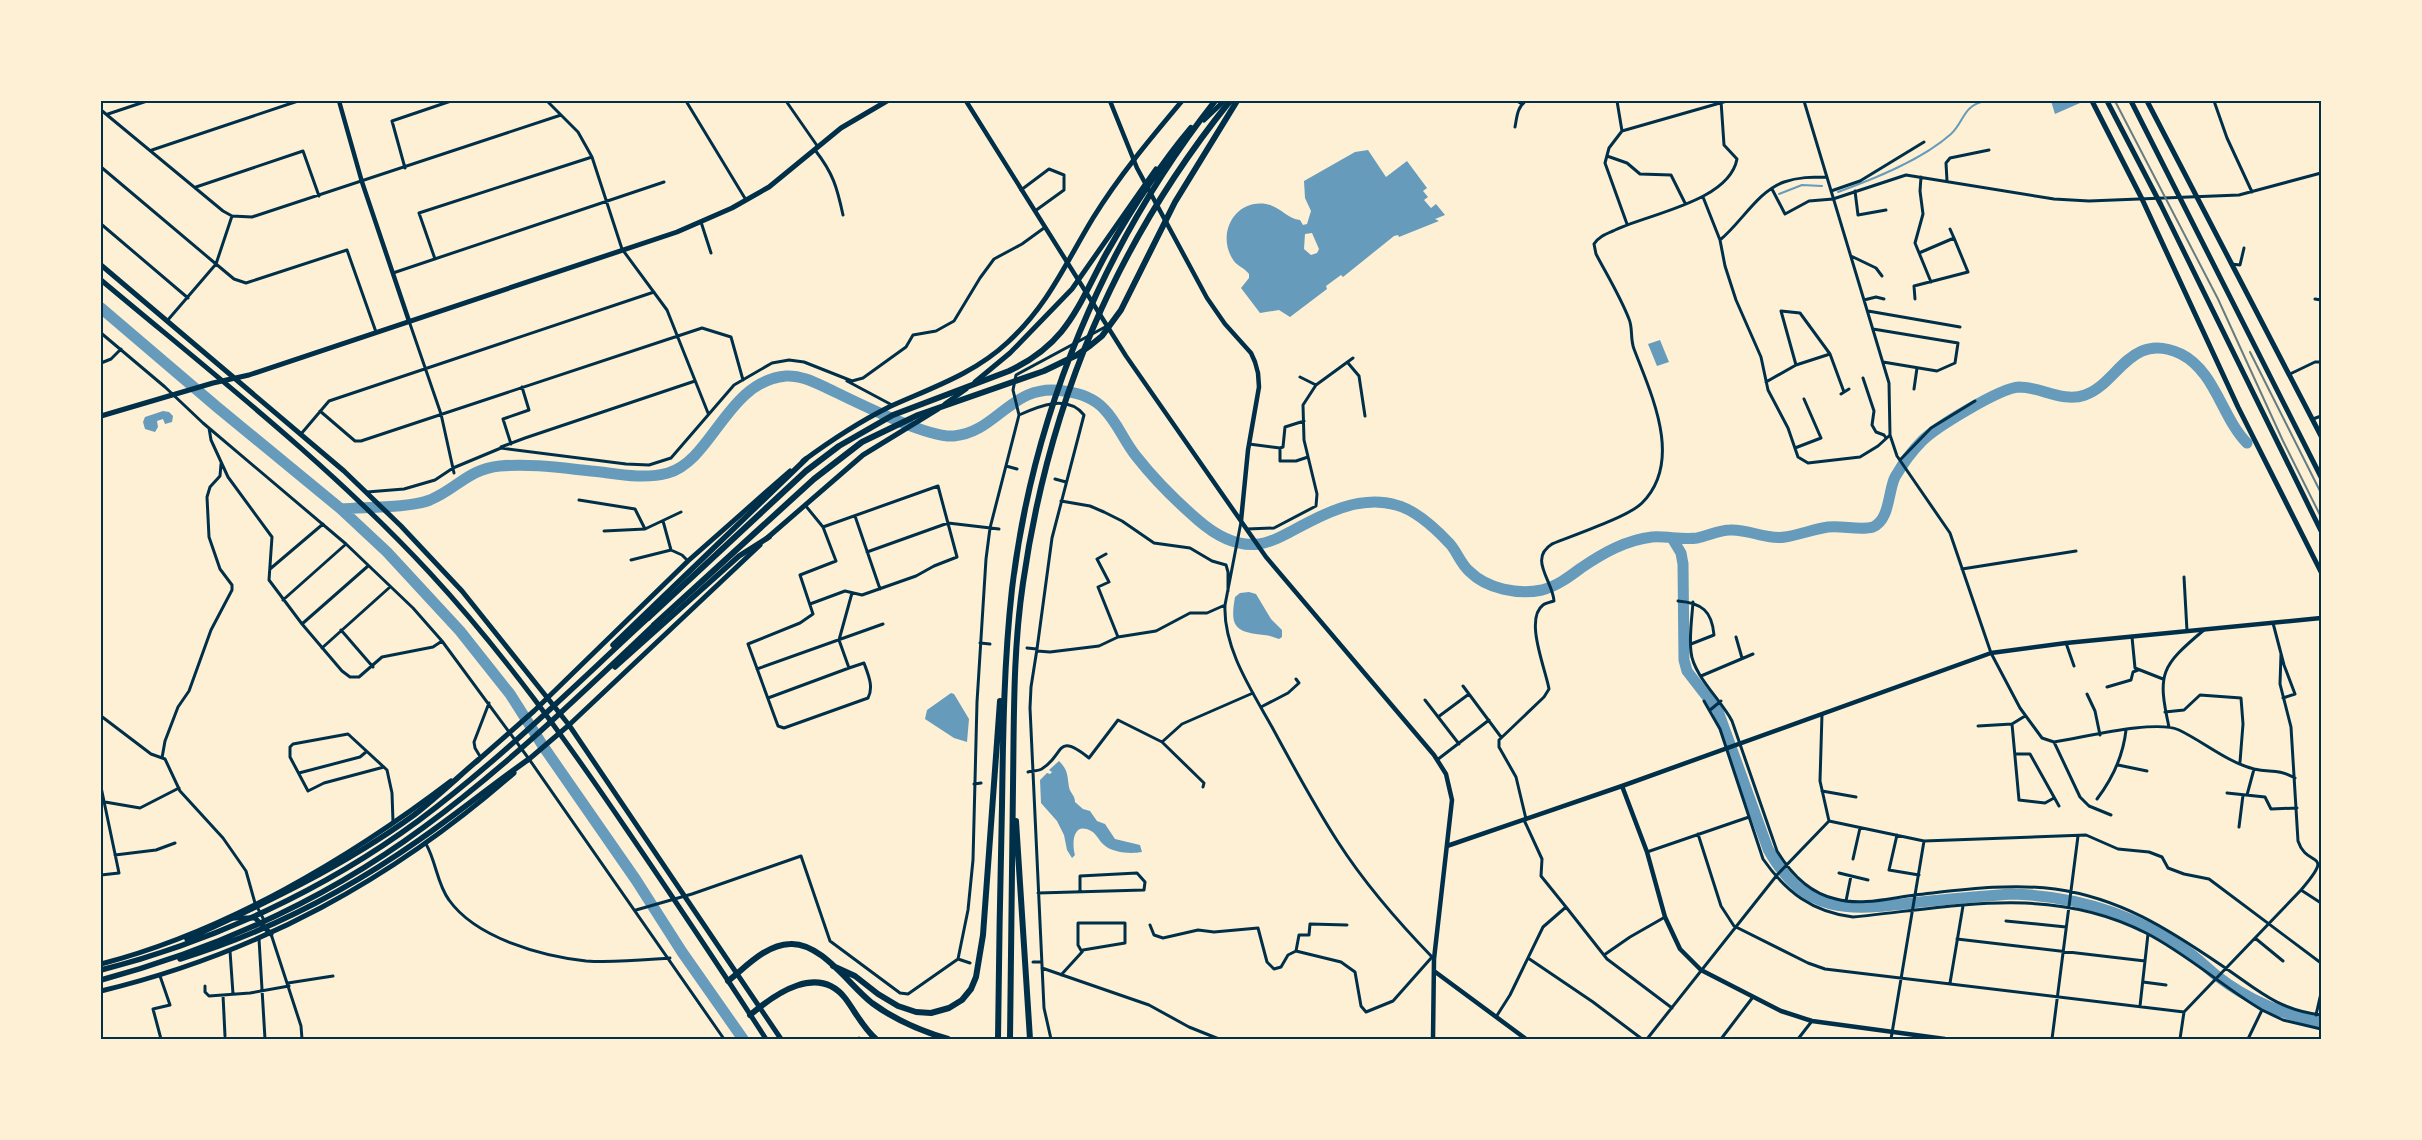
<svg xmlns="http://www.w3.org/2000/svg" width="2422" height="1140" font-family="'Asap Condensed',sans-serif">
<style>
.water{fill:#669bbc;fill-rule:evenodd}
.lines{fill:none;stroke-linecap:round;stroke-linejoin:round}
.stream{stroke:#669bbc;stroke-width:2}
.river{stroke:#669bbc;stroke-width:11}
.minor{stroke:#003049;stroke-width:3}
.tertiary{stroke:#003049;stroke-width:4.5}
.primary{stroke:#003049;stroke-width:5}
.trunk{stroke:#003049;stroke-width:5.5}
.motorway{stroke:#003049;stroke-width:6}
.rail{stroke:#657d81;stroke-width:2}
.neatline{fill:none;stroke:#003049;stroke-width:2}
</style>
<rect width="100%" height="100%" fill="#fdf0d5"/>
<path class="water" d="M2051 101H2079L2080 103 2055 114Z
M1368 150 1386 177 1407 161 1427 188 1423 191 1428 197 1424 200 1431 208 1436 204 1445 215 1435 219 1439 221 1399 237 1398 235 1394 236 1343 277 1341 275 1326 286 1327 289 1290 317 1279 310 1260 313 1241 288 1249 278V274C1244 267 1236 266 1232 258 1217 233 1235 199 1266 204 1280 206 1287 219 1300 220L1303 225 1307 224 1311 211 1305 198 1304 181 1355 152ZM1312 233 1319 249 1317 253 1311 255 1304 249 1305 234Z
M1660 340 1669 362 1657 366 1648 344Z
M163 411 169 412 173 416 172 422 165 424 163 419 157 421 158 427 155 432 145 429 143 422 145 417Z
M1249 592 1256 594 1271 619 1282 630V637L1279 639C1274 638 1269 635 1264 635 1234 632 1230 626 1235 597L1240 593Z
M951 693 954 694 969 719 967 742 954 738 925 719 927 710Z
M1059 761C1068 770 1067 774 1069 787 1070 793 1075 795 1075 802L1083 809 1090 811 1097 821 1105 824 1115 839 1140 845 1142 852C1131 854 1113 853 1104 845 1099 841 1096 833 1091 831 1072 821 1072 845 1075 855L1072 858 1067 850 1064 835 1057 821 1041 803 1040 780 1047 773 1050 774 1052 772 1049 770Z"/>
<g class="lines">
<path class="stream" d="M1838 192C1874 179 1922 160 1951 134 1965 121 1962 106 1985 101
M1779 194 1802 185 1822 186"/>
<path class="river" d="M101 308 217 407 341 509 387 552 460 631 510 694 543 746 636 880 682 952 743 1039
M341 509C366 507 409 508 430 500 457 489 468 469 500 466 534 463 568 469 601 472 623 475 646 479 668 473 713 460 727 381 786 376 801 375 816 383 829 389 856 402 927 438 954 436 998 432 1012 382 1064 391 1079 393 1094 398 1104 409 1117 422 1124 441 1136 456 1154 479 1176 501 1198 520 1214 534 1236 547 1259 544 1270 543 1280 537 1290 532 1321 515 1359 494 1396 505 1416 510 1436 529 1450 544 1457 552 1461 564 1469 571 1487 589 1518 595 1542 590 1557 586 1569 577 1581 568 1603 553 1626 540 1652 537 1667 536 1682 540 1697 538 1708 536 1719 530 1730 530 1749 529 1766 540 1785 537 1799 535 1814 529 1828 527 1842 525 1860 531 1873 527 1890 520 1888 491 1895 477 1902 465 1912 451 1922 441 1936 427 2000 388 2019 387 2041 387 2063 403 2085 395 2118 384 2130 330 2181 354 2215 371 2222 418 2247 443
M1672 538 1681 553 1683 564 1684 660 1687 671 1718 711 1768 849C1806 918 1853 910 1920 902 1951 899 1981 896 2012 894 2074 896 2130 912 2181 947 2194 955 2205 966 2217 976 2247 999 2284 1016 2321 1022"/>
<path class="minor" d="M547 101 578 132 592 157 622 249 667 310 708 413
M686 101 746 200
M786 101 818 147
M1517 101 1522 104
M1617 101 1622 131 1727 101
M1804 101 1889 383 1890 435 1897 456 1950 533 1991 653 2020 708 2042 738 2054 742C2082 738 2155 719 2179 730 2204 742 2227 762 2254 769 2271 773 2276 768 2295 778
M2214 101 2227 138 2252 192
M101 110 223 211 232 216 252 217 561 115
M108 114 147 101
M1515 127C1517 117 1517 107 1526 101
M1622 131 1609 148 1605 163 1627 224
M152 150 298 101
M815 150C833 173 837 187 843 215
M1607 156 1627 163 1640 174 1671 175 1685 203
M101 167 216 264 234 279 246 283 347 250 376 332
M405 168 392 121 451 101
M1921 177 1920 191 1923 214 1915 243 1931 282
M1947 181 1946 163 1950 158 1989 150
M196 187 303 151 319 196
M1772 189 1785 214 1809 201 1833 199 1906 175 2054 199 2089 201 2239 195 2321 173
M1021 190 1049 169 1064 175V190L1035 211
M1831 191 1860 181 1924 142
M1855 191 1858 215 1886 210
M1703 197 1720 240 1725 266 1736 300 1761 357 1768 390 1788 428 1798 457 1808 463 1860 457 1878 446 1890 435
M701 222 711 253
M101 224 188 298
M1950 229 1954 238
M1720 240C1741 223 1758 191 1784 182 1798 177 1812 177 1827 177
M1851 256 1876 268 1882 276
M435 259 419 213 592 157
M2231 264 2240 265 2244 248
M393 273 664 182
M1915 299 1914 286 1968 272 1954 238 1919 253
M2315 299 2321 300
M1864 300 1876 297 1884 299
M1868 311 1960 327
M167 321 216 264 232 216
M409 321 441 414 454 473
M1873 329 1958 343 1955 363 1937 371 1883 362
M101 333 165 387 203 423 346 544 413 608 442 641 529 759 724 1039
M101 363 111 359 121 349
M1348 363 1359 376 1365 416
M1796 365 1781 311 1800 313 1830 354 1844 392
M2290 374 2315 362H2321
M1300 377 1316 385
M1863 378 1874 411 1872 425 1876 432 1884 435 1886 438
M847 381 892 405
M1766 382 1796 365 1830 354
M1914 389 1917 368
M1841 394 1849 389
M320 411 355 441H361L702 328 731 337 743 380
M1019 415C1039 406 1067 394 1084 415L1052 538 1037 649 1027 648
M2313 419 2321 416
M209 428 211 440 228 477 272 537 269 580 302 624 342 671 350 677H359L382 657 433 647 442 641
M301 434 329 401 654 292
M511 444 503 419 529 410 522 387
M1249 444 1280 448 1283 447 1285 427 1304 421
M501 447 525 438 695 381
M1280 448V461H1296L1308 457
M1795 448 1821 438 1804 399
M1900 460 1931 428 1975 401
M1006 466 1017 469
M1055 479 1066 482
M367 492 404 489 435 480 453 468 501 448 626 464 649 465 671 458 734 385 772 363 789 360 804 362 852 381 863 378 906 347 913 335 936 331 954 321 980 278 994 259 1022 244 1044 228
M579 500 635 509 645 529
M1061 501 1090 506 1104 512 1122 521 1154 543 1190 548 1212 561 1226 565 1228 572V591
M805 505 823 527 836 561 800 575 813 614 800 623 748 644 778 726 784 728 868 698C874 687 868 674 864 663L849 668 839 640 852 593
M855 516 880 589
M663 521 671 550 682 555 688 561
M1241 522 1225 605C1223 648 1252 691 1272 727 1293 766 1314 805 1338 842 1365 884 1399 923 1434 959
M1247 529 1274 528 1316 506 1317 494 1304 440 1303 405 1316 385 1353 358
M604 531 645 529 681 512
M867 552 948 523 999 529
M1106 554 1097 559 1109 582 1098 587 1118 637
M631 560 671 550
M270 569 323 524
M1962 569 2076 551
M2184 577 2187 631
M283 600 346 544
M1678 601C1702 603 1712 611 1714 635L1691 644
M1693 602C1692 618 1689 636 1691 652 1693 675 1722 701 1732 721L1777 851C1791 874 1809 893 1836 899 1862 906 1890 898 1915 895 1961 890 2008 883 2055 889 2120 898 2168 929 2221 965 2257 989 2275 1009 2321 1015
M810 604 845 591 862 595 916 576 934 566 957 557 938 486 823 527
M2273 623 2284 665 2295 694 2283 698
M302 624 368 566
M341 630 373 667
M1736 637 1742 658
M2132 637 2135 668 2163 679
M980 643 990 644
M2066 643 2074 666
M322 648 390 587
M1037 649 1031 687 1030 708 1044 1008 1051 1039
M1037 651 1050 652 1099 646 1118 637 1156 631 1190 613H1207L1225 605
M2281 654 2280 684 2291 727 2298 841C2307 869 2336 849 2301 890
M757 669 883 624
M1701 676 1753 654
M1463 686 1501 737
M2107 687 2131 680 2133 672 2138 670
M2087 694 2095 711 2100 735
M768 698 849 668
M1425 700 1459 744
M1704 701 1720 729 1763 859C1786 892 1812 912 1853 917 1954 907 2051 884 2146 933 2187 954 2223 987 2262 1010L2283 1020 2321 1029
M1261 707 1288 693 1299 683 1296 679
M1710 710 1721 701
M2165 712 2184 710 2200 695 2241 698 2243 724 2240 762
M1822 714 1820 781 1829 821 1924 841 2086 835 2118 849 2149 852 2162 857 2168 868 2184 874 2209 879 2321 963
M101 716 151 754 165 759 180 791 223 838 246 871 255 903 265 922
M2025 716 2012 724 2019 800 2045 803 2054 798
M1438 717 1469 694
M1978 726 2012 724
M2169 727C2157 673 2161 666 2204 630
M1162 742 1182 724 1253 693
M2054 742 2080 797 2089 806 2111 815
M2015 754H2030L2059 806
M162 758 165 741 178 707 189 691 211 630 232 590V585L220 569 209 537 207 497 210 487 220 476 221 464
M481 758 475 748 474 742 489 703
M1437 760 1489 720
M2118 765 2147 771
M384 767 324 783 308 791 290 757V747L293 744 348 734 387 770 392 793 393 822
M1028 772C1033 771 1040 771 1043 768 1064 755 1056 731 1089 758L1118 720 1162 742 1204 783 1203 787
M299 773 360 757 366 752
M974 784 981 783
M101 787 119 873 101 875
M1822 791 1856 797
M2227 793 2265 797 2271 809 2297 808
M2247 795 2254 769
M2097 799C2113 778 2123 757 2126 730
M105 802 140 808 179 788
M1526 819 1516 777 1499 747V740L1544 697 1549 689C1546 670 1524 619 1543 605 1546 603 1551 602 1554 601 1553 581 1528 559 1552 544 1574 535 1628 517 1642 503 1684 461 1651 394 1634 349 1630 339 1633 328 1629 319 1620 296 1607 275 1596 254L1594 244C1598 237 1606 234 1613 231 1647 214 1729 202 1737 159L1724 145 1721 101
M2239 827 2243 795
M1698 834 1721 906 1734 926 1808 963 1825 969 2184 1012
M1897 835 1889 870 1919 875
M426 844C436 861 437 884 449 900 476 938 541 956 586 961 614 963 642 960 670 958
M1647 852 1749 817
M115 855 156 850 175 843
M1853 859 1860 828
M1839 873 1868 880
M1038 893 1144 890 1145 882 1137 873 1080 876V892
M1846 901 1851 876
M1566 907 1607 959 1672 1008
M636 910 692 894 801 856 830 941 900 993 908 994 958 959 968 910 973 860 977 702 986 559 990 528 1019 415 1013 390 1016 375 1107 326
M2006 921 2066 927
M1150 925 1154 935 1163 938 1198 930 1214 932 1258 928 1267 962 1274 969 1281 967 1288 955 1296 951 1341 962 1355 972 1361 1006 1366 1012 1393 1001 1432 957
M271 934 301 1026 302 1039
M2255 938 2283 961
M259 939 265 1039
M1957 939 2145 961
M230 951 233 994
M1296 951 1299 935H1309L1310 924 1347 925
M1604 955 1630 937 1665 917
M1528 958 1593 1002 1642 1039
M958 959 970 963
M1033 962H1041
M1042 968 1149 1005 1189 1027 1219 1039
M1061 975 1082 952 1083 950 1125 943V923H1078V945L1082 952
M160 976 170 1005 153 1009 161 1039
M2143 982 2166 985
M288 983 333 976
M1950 983 1963 906
M205 986V992L209 996 250 993 289 986
M223 995 225 1036
M2140 1006 2148 934
M2316 1015 2321 993
M1496 1017 1510 995 1543 927 1566 907 1541 876 1542 859 1524 820
M859 1039V1038
M1647 1039 1777 875 1829 821
M1721 1039 1753 997
M1798 1039 1812 1021
M1891 1039 1924 841
M2052 1039 2078 836
M2180 1039 2184 1012 2301 890 2321 903
M2248 1039 2262 1010"/>
<path class="tertiary" d="M339 101 362 182 409 321
M966 101 1126 356 1266 557 1434 755 1446 774 1452 800 1434 959 1433 1039
M1110 101 1137 168 1207 298 1225 324 1251 353 1255 362 1258 373 1259 387 1248 450 1241 521
M1622 786 1647 852 1665 917 1680 949 1701 970 1781 1011 1812 1021 1945 1039
M1447 846 1622 786 1991 653 2066 643 2321 618
M1434 971 1526 1039"/>
<path class="primary" d="M2092 101 2142 199 2238 407 2321 572
M2107 101 2161 205 2321 531
M2131 101 2321 477
M2147 101C2204 213 2264 324 2321 436
M1204 120 1224 101
M101 265 344 471 401 526 462 591 569 725 781 1039
M101 280C213 374 329 464 429 572 503 652 566 740 627 830 674 899 721 969 766 1039
M975 382 1010 353 1072 289 1156 169
M945 404 966 389
M101 416 213 383 249 375 677 232 732 208 769 187 841 128 887 101
M803 461C830 441 859 422 889 407 931 388 974 374 1008 342 1049 304 1065 264 1093 218 1119 176 1150 139 1182 101
M766 539 863 455 938 409
M528 760 569 725 760 545
M476 762 534 711 688 561 790 471
M233 918H255L271 934
M101 964C225 932 350 858 451 781
M101 991C259 953 393 879 514 773"/>
<path class="trunk" d="M613 645 806 459
M615 667 739 556 769 537
M187 939C266 903 344 866 414 815 436 798 457 778 478 760
M180 959C266 933 346 891 419 840 457 814 492 785 529 759
M101 970C214 941 324 890 418 821 500 760 573 687 648 618
M101 980C216 949 328 898 424 827 506 767 580 695 654 625"/>
<path class="motorway" d="M648 618 806 471 839 446 893 415 1009 371C1068 343 1077 307 1106 254 1131 210 1158 167 1191 128
M654 625 814 479 862 442 918 415 1044 371 1077 355 1091 345 1102 336 1121 310 1175 202 1237 101
M1016 821 1030 1039
M833 966 855 976 878 994 898 1006 916 1012 931 1013 949 1008 962 1000 971 989 976 977 983 935 1000 701
M728 981C746 967 765 945 790 944 821 942 849 985 872 1003 895 1020 921 1031 948 1039
M750 1015C776 993 818 964 845 998 855 1011 863 1028 876 1039
M998 1039C999 961 1000 884 1002 806 1003 733 1004 661 1012 589 1033 412 1105 241 1215 101
M1010 1039C1011 954 1012 870 1013 786 1014 718 1013 650 1023 583 1049 402 1115 244 1230 101"/>
<path class="rail" d="M2115 101 2218 299 2283 441 2321 517
M2250 352 2321 493"/>
</g>
<rect width="2422" height="1140" fill="none" stroke="#fdf0d5" stroke-width="205"/>
<rect x="102" y="102" width="2218" height="936" class="neatline"/>
</svg>
